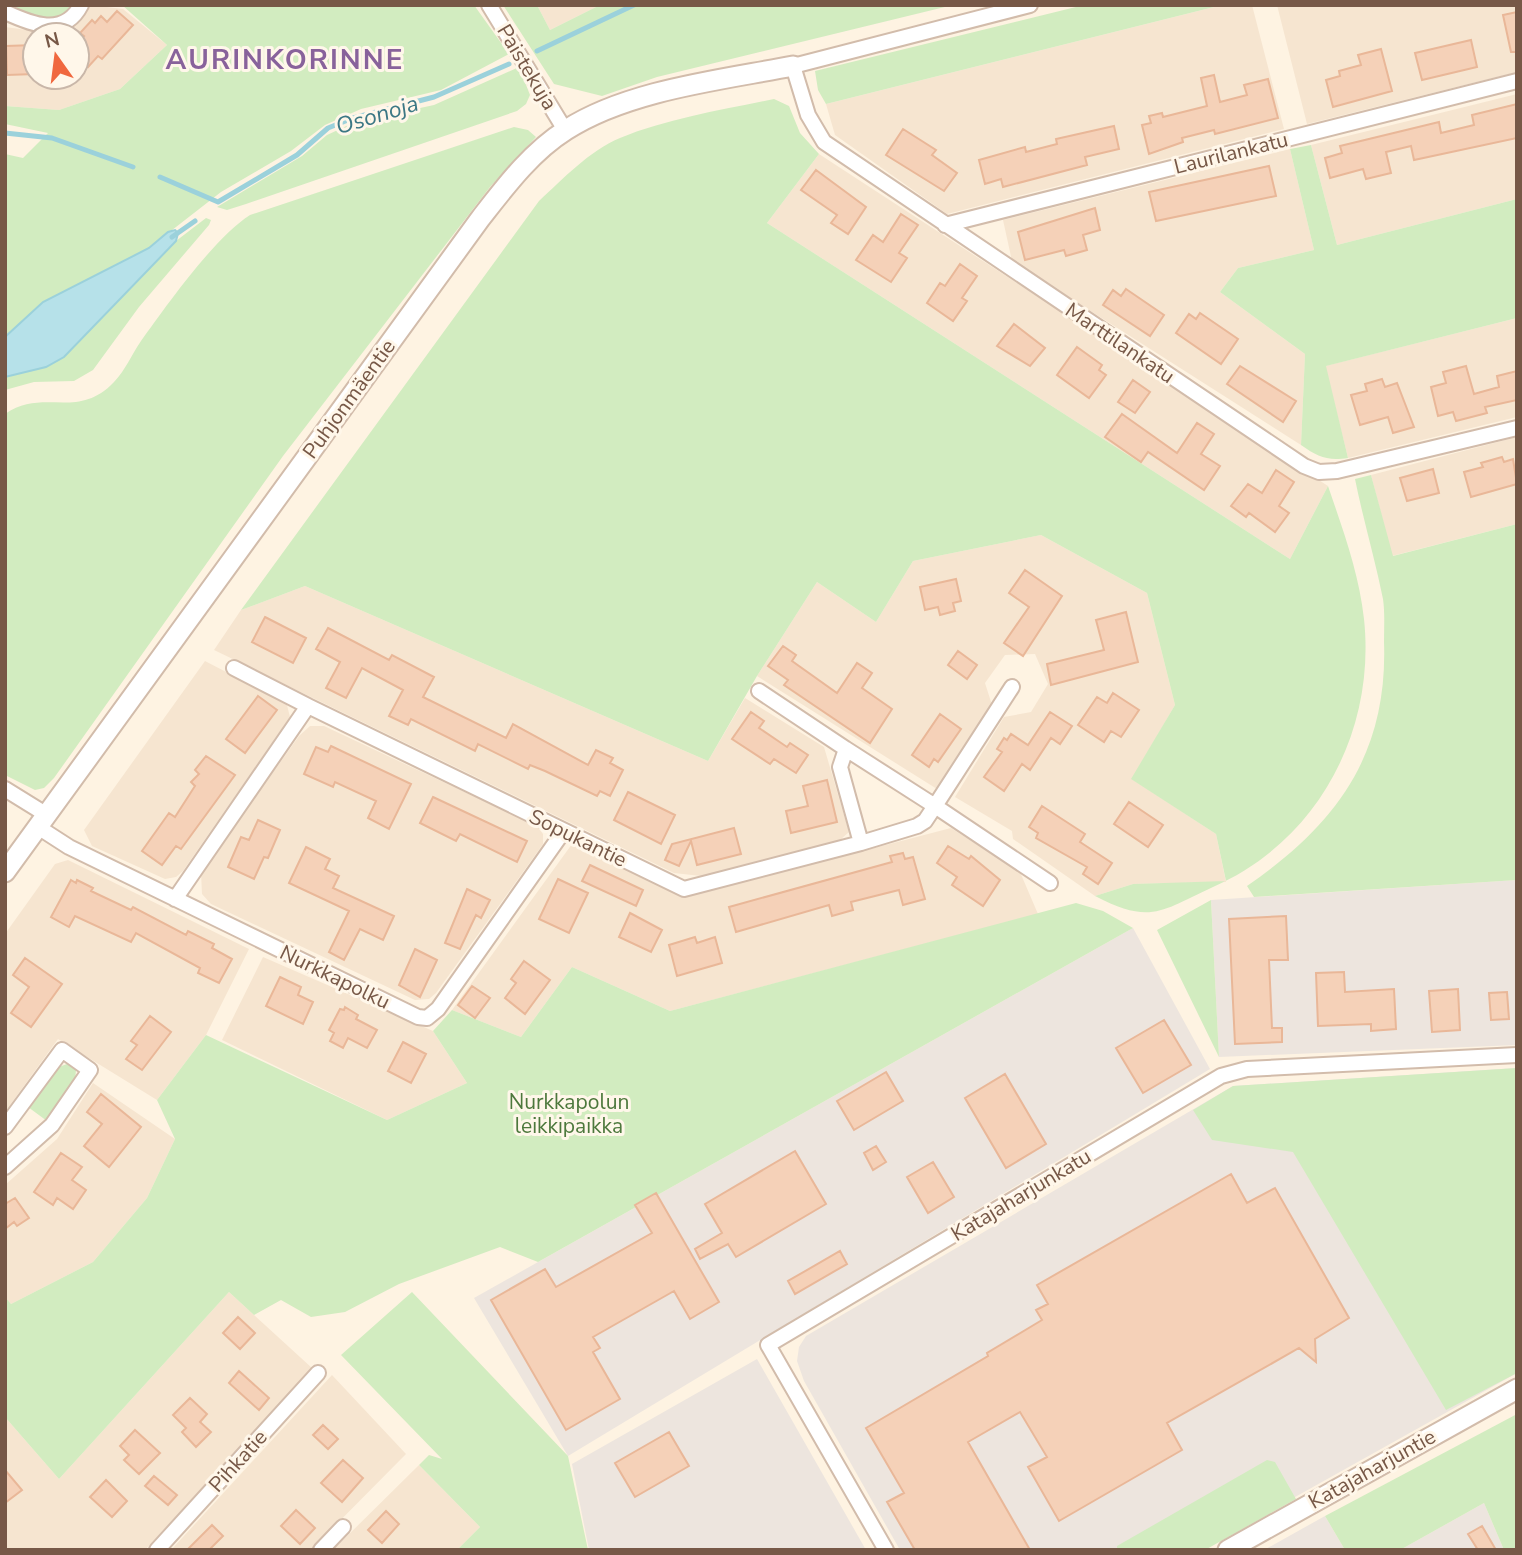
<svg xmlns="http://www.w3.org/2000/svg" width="1522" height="1555" font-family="'Nunito Sans',sans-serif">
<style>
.residential{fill:#f6e5d0;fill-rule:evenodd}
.industrial{fill:#ede5de}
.green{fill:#d2ecc0}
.water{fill:#b6e1e9;stroke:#9bd1db;stroke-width:2}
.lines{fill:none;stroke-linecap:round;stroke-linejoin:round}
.stream{stroke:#9bd1db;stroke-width:5}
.building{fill:#f5d1b8;stroke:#e9b798;stroke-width:2}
.minor-casing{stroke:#d2bcab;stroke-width:18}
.tertiary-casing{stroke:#d2bcab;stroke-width:23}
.minor{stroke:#fff;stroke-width:14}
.tertiary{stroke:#fff;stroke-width:19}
.labels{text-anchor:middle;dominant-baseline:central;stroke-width:6;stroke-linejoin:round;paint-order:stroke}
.street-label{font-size:21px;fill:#775847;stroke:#fff7ea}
.park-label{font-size:21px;fill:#4d783c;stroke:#fff7ea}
.water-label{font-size:23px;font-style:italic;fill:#3c7885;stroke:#fff7ea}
.district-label{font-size:28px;font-weight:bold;letter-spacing:2px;fill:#88629b;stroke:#fff7ea}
</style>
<rect width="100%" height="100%" fill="#fef3e2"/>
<path class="residential" d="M91 5 123 9 167 45 120 89 59 110 5 106V27L58 34 77 24ZM35 35H77V77H35Z
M537 5H600L550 30Z
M1222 5H1252L1284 129 947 214 835 135 826 104Z
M1277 5H1517V72L1307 124Z
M1517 94V199L1337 245 1311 145Z
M1290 149 1314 250 1238 268 1220 292 1305 354 1301 445 1012 261 1003 220Z
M819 154 1328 486 1290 559 767 223Z
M1517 318V417L1348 458 1325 366Z
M1517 437V524L1392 556 1371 475Z
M1041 535 1147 593 1175 705 1132 779 1216 834 1226 882 1133 884 1095 896 1013 839 1012 831 955 797 1004 717 1031 712 1048 684 1035 654 1005 655 985 683 992 705 937 789 757 676 817 582 876 622 913 561Z
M305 586 708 761 745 698 824 747 849 832 840 840 701 876 674 873 214 650 241 610Z
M205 661 282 701 287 705 290 717 183 871 176 877 165 879 92 846 84 830Z
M310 726H324L537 826 543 834V844L536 854 436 993 429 999 415 1000 211 904 202 894 201 873 299 736Z
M951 828 1020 872 1038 914 670 1011 572 967 521 1037 452 1010 572 844 686 897Z
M68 860 249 949 206 1035 157 1100 58 1039 5 1112V934L55 864Z
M263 957 433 1031 467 1083 387 1120 222 1040Z
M93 1083 175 1139 147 1198 93 1262 11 1304 5 1297V1185L57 1139Z
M229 1292 312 1368 145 1550H5V1417L59 1479Z
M332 1375 406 1454 311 1550H171Z
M419 1465 480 1527 457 1550H333Z"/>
<path class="industrial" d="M1517 880V1045L1219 1057 1211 900Z
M1133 928 1210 1069 568 1456 474 1298Z
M1517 1068V1373L1200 1550H900L804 1381 797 1361 799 1347 806 1336 1233 1086Z
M757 1359 866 1550H589L572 1464Z
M1484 1503 1504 1550H1400Z
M1325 1516 1345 1550H1264Z"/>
<path class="green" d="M18 5H73C56 26 37 17 15 10Z
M122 5H474L509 54 441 90 361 109 325 125 291 151 221 192 149 248 43 302 5 337V154L23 158 48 133 5 124V106L59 110 120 89 167 45Z
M503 5H537L550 30 600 5H953L657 77 602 96 554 84Z
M1084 5H1222L826 104 818 90 815 71Z
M519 67 530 95 526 104 517 111 246 204 227 210 217 207 302 156 327 135 355 122 434 105Z
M774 99 789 106 800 133 819 154 767 223 1290 559 1328 486C1343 530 1359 573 1364 619 1376 731 1318 841 1213 887 1161 911 1151 925 1095 896L1133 884 1226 881 1216 834 1131 779 1175 705 1147 593 1041 535 913 561 876 622 817 582 757 676 708 761 305 586 241 610 539 201C563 179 589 151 620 138 669 118 723 110 774 99Z
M514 127 528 130 536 137 490 187 283 456 54 778 44 788 35 790 5 775V414C44 387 77 421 114 382 125 371 132 354 141 341 167 305 214 238 250 215Z
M1311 145 1337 245 1517 199V318L1326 366 1348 458C1327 461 1318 457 1301 445L1305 354 1220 292 1238 268 1314 250 1290 149Z
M206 218 211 220 209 225 139 307 93 370 74 381 34 382 5 390V377L46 367 64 357 176 241Z
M1371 475 1393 556 1517 524V880L1254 897 1247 886C1337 824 1388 754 1384 642 1384 628 1385 613 1383 599 1375 559 1363 519 1355 479Z
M1211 900 1219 1057 1157 930Z
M1076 903 1103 911 1133 928 538 1262 500 1247 399 1284 345 1312 311 1317 281 1300 254 1315 229 1292 59 1479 5 1417V1297L11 1304 93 1262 147 1198 175 1139 157 1100 206 1035 387 1120 467 1083 433 1031 452 1010 521 1037 572 967 670 1011Z
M67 1064 76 1070 75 1082 47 1121 28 1107 56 1068Z
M1517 1068V1373L1446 1410 1293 1152 1212 1140 1193 1110 1233 1086Z
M412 1292 568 1456 588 1550H457L480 1527 419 1465 429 1455 442 1459 341 1355Z
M1517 1414V1550H1504L1484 1503 1400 1550H1345L1325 1516Z
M1267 1460 1275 1462 1296 1499 1205 1550H1117V1546Z"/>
<path class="water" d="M175 230 178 233 176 241 64 357 46 367 5 377V337L43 302 149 248 168 232Z"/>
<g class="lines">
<path class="stream" d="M537 51 634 5
M5 133 52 138 133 167
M160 177 218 202 297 155 328 128 353 118 434 97 509 64
M172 237 195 221"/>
</g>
<path class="building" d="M117 11 133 25 102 59 98 56 88 67 77 57V43L84 36 80 33 92 20 95 23 101 16 107 22Z
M1517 12V52H1511L1503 15Z
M1471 40 1477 67 1422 80 1415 53Z
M35 45V74L7 75 6 46Z
M1381 49 1392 91 1333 107 1326 80 1340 76 1339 71 1361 65 1358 55Z
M1214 75 1220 102 1247 95 1244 85 1268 79 1278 118 1215 134 1214 130 1182 138 1183 142 1149 154 1142 125 1151 123 1149 116 1162 113 1163 117 1207 106 1201 78Z
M1517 104V138L1414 160 1411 146 1386 152 1391 173 1366 179 1363 169 1330 178 1325 158 1342 153 1340 146 1439 122 1441 133 1474 125 1472 115Z
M1114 126 1119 149 1085 157 1087 165 1003 187 1001 179 985 184 979 160 1025 147 1026 152 1057 144 1056 139Z
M903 129 936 150 932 155 957 173 944 191 886 155Z
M1269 166 1276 196 1156 221 1149 192Z
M816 170 866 207 848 234 831 223 837 215 801 190Z
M1095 208 1100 230 1083 235 1087 250 1066 256 1064 250 1025 260 1018 232Z
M901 214 918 225 899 253 907 258 891 282 856 260 873 235 883 242Z
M960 264 977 276 962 298 967 301 953 321 927 303 940 283 945 286Z
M1126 289 1164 315 1150 336 1103 305 1113 290 1121 296Z
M1200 313 1238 339 1221 364 1176 333 1189 314 1196 319Z
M1014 324 1045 348 1030 366 997 346Z
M1077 347 1102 365 1099 370 1106 375 1089 398 1057 375Z
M1240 366 1296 401 1283 422 1227 384Z
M1466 366 1474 394 1499 387 1497 376 1517 371V400L1485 407 1487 413 1456 421 1453 412 1438 416 1431 387 1446 383 1443 372Z
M1382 379 1385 387 1397 383 1414 427 1393 433 1388 417 1360 425 1351 395 1367 391 1365 384Z
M1133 380 1150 392 1135 413 1118 402Z
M1122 414 1177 453 1197 423 1214 434 1201 454 1220 466 1204 490 1148 452 1141 462 1105 437Z
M1502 457 1504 462 1513 459 1517 484 1471 497 1464 472 1483 467 1481 463Z
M1433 469 1439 493 1407 501 1400 478Z
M1276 470 1294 482 1279 506 1289 513 1275 532 1249 513 1246 517 1231 506 1248 484 1262 493Z
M1025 570 1062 596 1023 656 1004 643 1029 607 1009 593Z
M956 579 961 601 953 603 955 611 940 615 938 607 925 610 920 587Z
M1126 612 1138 662 1051 685 1047 664 1104 650 1096 620Z
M265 617 306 638 293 663 252 642Z
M328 628 389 660 392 655 434 677 423 697 506 738 513 724 588 765 596 750 613 758 610 763 623 770 610 796 600 791 597 796 545 771 530 765 528 769 478 744 475 751 411 719 408 725 389 716 403 690 362 668 346 698 326 688 340 662 316 649Z
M783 646 796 655 792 661 837 693 857 663 872 673 862 688 892 709 870 743 784 685 788 680 768 666Z
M958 651 977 665 967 679 948 665Z
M1113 693 1139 710 1121 737 1111 731 1104 742 1078 725 1097 697 1107 703Z
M258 696 277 710 245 753 226 739Z
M751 712 764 721 759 728 787 747 790 743 808 755 796 773 774 759 770 764 732 739Z
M1050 712 1072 726 1060 744 1051 738 1030 770 1022 764 1004 791 984 777 1002 752 997 749 1004 738 1007 740 1011 734 1028 745Z
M940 714 961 729 938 762 934 759 929 767 912 755Z
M331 746 411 784 389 829 368 818 376 801 335 782 333 787 304 774 316 747 328 752Z
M206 756 235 775 181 849 176 846 162 865 142 851 169 813 175 817 195 786 191 782 199 774 195 770Z
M827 780 837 822 791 833 786 811 808 806 803 786Z
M628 792 675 815 661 844 614 820Z
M433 797 527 841 517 862 460 834 456 841 420 823Z
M1129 802 1163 825 1148 847 1114 824Z
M1042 806 1085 834 1080 842 1112 863 1098 884 1083 874 1087 867 1036 838 1038 833 1029 827Z
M258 820 280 830 268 858 264 857 254 879 228 867 241 837 249 840Z
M734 828 741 854 697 865 691 841 679 866 665 860 672 844Z
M948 846 969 859 971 856 1000 880 983 906 952 885 957 877 937 863Z
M306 847 330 859 325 869 339 876 333 888 394 916 383 940 360 929 344 960 329 952 349 911 289 883Z
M903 853 905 859 913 857 925 899 903 905 899 890 851 902 853 910 832 916 829 905 736 932 729 907 892 862 890 856Z
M590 865 643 890 636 906 582 881Z
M558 879 588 893 569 933 539 919Z
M71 880 76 883 77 880 93 888 91 891 131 910 133 907 186 935 188 931 214 944 212 948 232 959 219 983 198 973 200 968 136 933 131 942 75 916 69 927 51 917Z
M467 889 490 900 481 918 476 915 460 949 445 943Z
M630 913 662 930 651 952 619 937Z
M1286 916 1288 960H1269L1272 1028H1282V1042L1235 1044 1229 919Z
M695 937 697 943 715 937 722 963 677 976 669 945Z
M415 949 437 960 420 997 399 985Z
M25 958 62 984 31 1027 11 1013 29 987 13 975Z
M524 961 550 980 525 1014 505 998 516 983 511 979Z
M1344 972 1345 992 1394 989 1396 1029 1371 1031V1024L1318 1026 1316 973Z
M280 977 301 987 298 995 313 1002 303 1024 266 1006Z
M472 986 490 998 475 1018 458 1005Z
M1458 989 1460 1030 1432 1032 1429 991Z
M1507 992 1509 1019 1491 1020 1489 993Z
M345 1007 358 1015 356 1019 377 1030 367 1048 348 1038 343 1048 330 1041 334 1033 329 1030 340 1009 344 1010Z
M150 1016 171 1032 142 1070 126 1059 137 1045 131 1041Z
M1164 1020 1191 1065 1143 1093 1116 1048Z
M403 1042 426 1054 411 1083 388 1071Z
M886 1072 903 1101 854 1130 837 1101Z
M1005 1074 1046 1144 1006 1168 965 1098Z
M101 1094 141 1127 109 1167 84 1146 102 1124 87 1112Z
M876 1146 886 1162 873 1170 864 1153Z
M795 1151 826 1204 736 1257 728 1244 700 1259 695 1249 722 1233 705 1204Z
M61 1153 82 1167 72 1180 86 1190 73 1209 57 1198 53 1205 34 1192Z
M933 1162 954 1197 928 1213 907 1177Z
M1231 1174 1247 1203 1275 1188 1349 1318 1315 1339 1316 1362 1299 1348 1167 1423 1182 1450 1059 1521 1028 1467 1047 1457 1020 1412 968 1442 1030 1550H915L887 1502 904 1493 866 1428 988 1356 987 1353 1042 1320 1036 1310 1048 1304 1037 1285Z
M656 1193 719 1302 690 1319 674 1291 593 1337 600 1348 593 1352 620 1399 566 1430 491 1300 545 1269 556 1287 652 1233 635 1205Z
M15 1198 29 1218 17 1226 14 1222 5 1229V1204Z
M840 1251 847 1264 795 1294 788 1281Z
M238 1317 255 1333 240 1349 223 1333Z
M239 1371 269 1398 259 1410 229 1383Z
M190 1398 207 1414 200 1422 211 1432 196 1447 182 1432 186 1428 173 1415Z
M323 1425 338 1439 328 1449 313 1435Z
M135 1430 160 1453 139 1474 124 1460 129 1455 120 1446Z
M669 1432 689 1466 635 1497 615 1463Z
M343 1460 363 1478 342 1502 321 1483Z
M5 1470 22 1490 5 1503Z
M154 1476 177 1495 168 1505 145 1486Z
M106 1480 127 1501 112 1517 90 1497Z
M296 1510 315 1528 300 1544 281 1526Z
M386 1511 399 1524 382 1543 368 1530Z
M212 1525 223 1536 209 1550H187Z
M1482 1526 1496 1550H1478L1468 1534Z"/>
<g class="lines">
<defs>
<path id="minor" d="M489 5 565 130
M1030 5 793 66 808 115 824 142 1304 466 1319 472 1337 471 1517 428
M5 12C31 24 64 38 81 5
M945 225 1517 81
M234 668 308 706
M1012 687 935 806 1050 883
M759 691 846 749
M5 789 47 815
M38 827 69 847 418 1017 427 1018 438 1009 563 832
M175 899 308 706 684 889 861 843 840 767 846 749 935 806 925 821 917 826 861 843
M5 1127 62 1050 90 1070 52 1125 5 1167
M157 1550 318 1373
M321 1550 343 1527
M886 1550 768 1345 1221 1076 1247 1069 1517 1055"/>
<path id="tertiary" d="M5 872 480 219C505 187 531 152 566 130 628 90 721 80 793 66
M1228 1550 1517 1389"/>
</defs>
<use href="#minor" class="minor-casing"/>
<use href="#tertiary" class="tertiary-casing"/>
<use href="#minor" class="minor"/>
<use href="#tertiary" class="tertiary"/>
</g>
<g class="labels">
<g class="street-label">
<text transform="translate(527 67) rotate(59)">Paistekuja</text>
<text transform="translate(1231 153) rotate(-14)">Laurilankatu</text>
<text transform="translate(1120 343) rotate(34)">Marttilankatu</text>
<text transform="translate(349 399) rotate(-54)">Puhjonmäentie</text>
<text transform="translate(578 838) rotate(26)">Sopukantie</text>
<text transform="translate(335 977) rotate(26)">Nurkkapolku</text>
<text transform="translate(1021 1195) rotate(-31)">Katajaharjunkatu</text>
<text transform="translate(238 1461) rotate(-48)">Pihkatie</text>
<text transform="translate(1372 1469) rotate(-29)">Katajaharjuntie</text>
</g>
<g class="park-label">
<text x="569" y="1102">Nurkkapolun<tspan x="569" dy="24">leikkipaikka</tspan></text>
</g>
<g class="water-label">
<text transform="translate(377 115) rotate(-17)">Osonoja</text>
</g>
<g class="district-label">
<text x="285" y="60">AURINKORINNE</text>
</g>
</g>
<rect width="1522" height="1555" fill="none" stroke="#775847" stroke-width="14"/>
<g transform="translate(56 56) rotate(346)"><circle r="33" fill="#fff7ea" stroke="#c9b7a9" stroke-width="2"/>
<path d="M0-5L12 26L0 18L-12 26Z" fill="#f0683f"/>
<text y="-10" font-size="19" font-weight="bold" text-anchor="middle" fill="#775847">N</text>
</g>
</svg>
